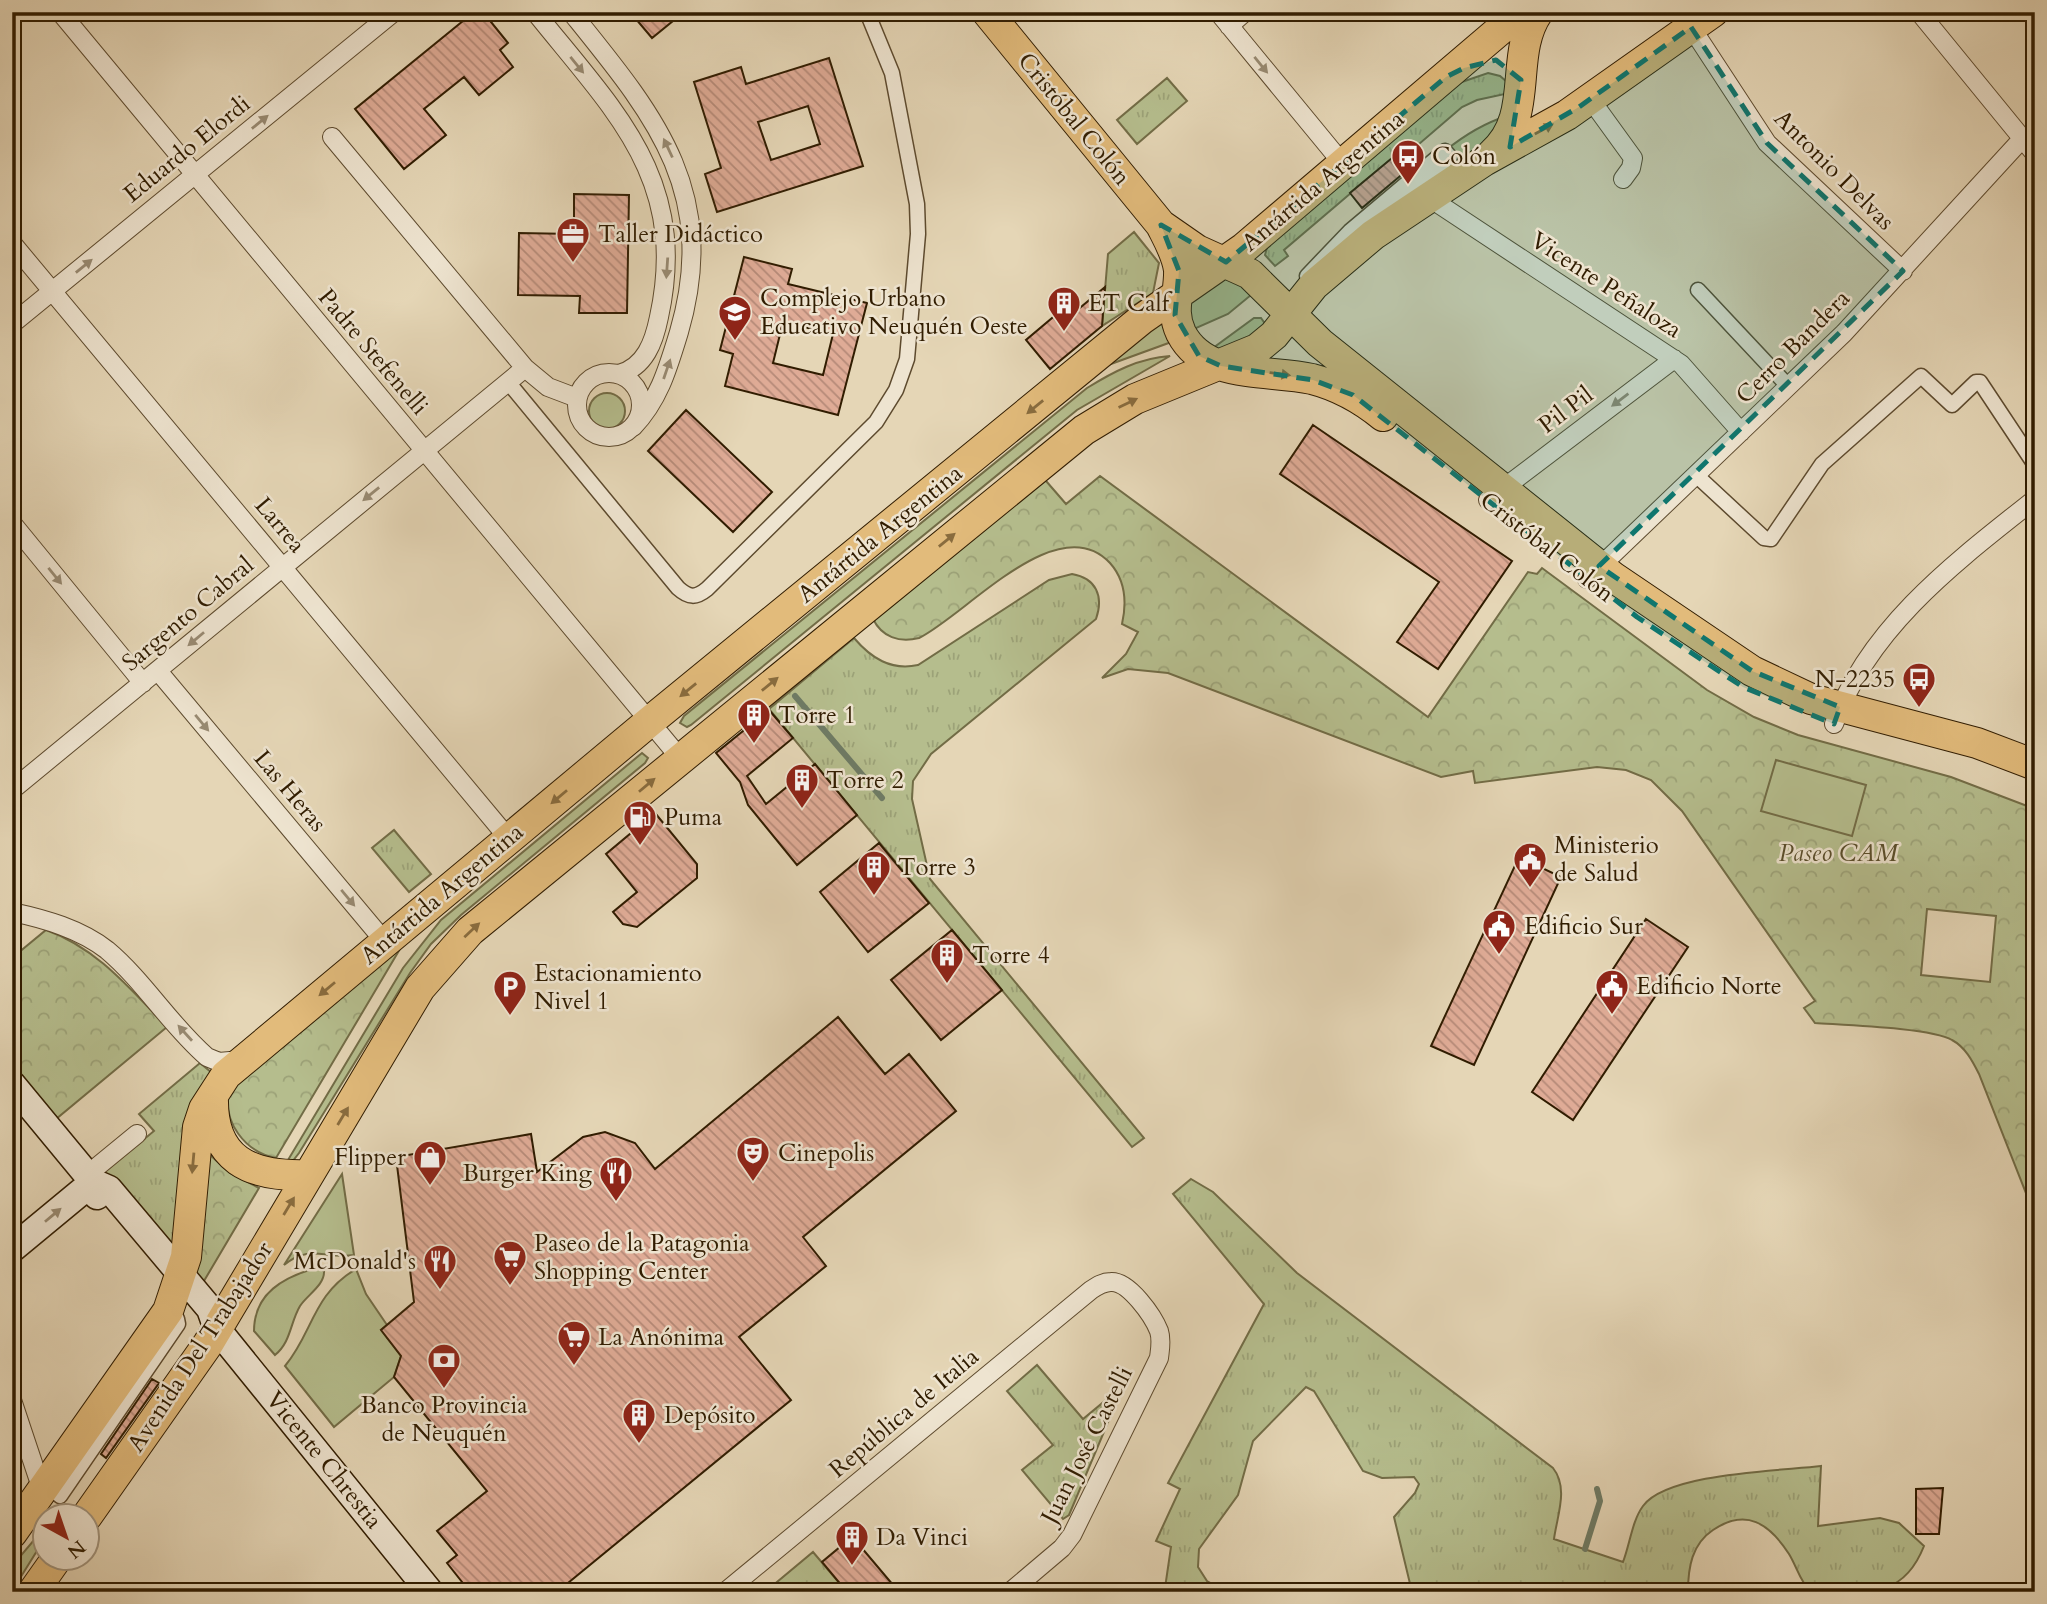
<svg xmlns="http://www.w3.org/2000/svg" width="2047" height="1604" font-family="Cardo,serif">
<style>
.grass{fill:url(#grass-tufts);stroke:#726c46;stroke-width:2}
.forest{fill:url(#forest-crowns);stroke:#726c46;stroke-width:2;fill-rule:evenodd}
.garden{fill:#b5bd8d;stroke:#726c46;stroke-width:2}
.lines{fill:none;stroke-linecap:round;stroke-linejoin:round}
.stream{stroke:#6e7b65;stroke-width:6}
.building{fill:url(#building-back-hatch);stroke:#301c00;stroke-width:2;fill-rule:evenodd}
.pedestrian-casing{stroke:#5d4a2e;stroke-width:17}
.minor-casing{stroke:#5d4a2e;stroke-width:20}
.secondary-casing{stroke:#301c00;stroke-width:29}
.primary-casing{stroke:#301c00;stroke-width:32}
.pedestrian{stroke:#eee4d0;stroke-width:14}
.minor{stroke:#eee4d0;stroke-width:18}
.secondary{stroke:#eee4d0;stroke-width:26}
.primary{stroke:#e2bb7b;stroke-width:30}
.oneway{fill:#988a72}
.oneway2{fill:#896c3e}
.marked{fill:#0f766e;fill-opacity:0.2;stroke:#0f766e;stroke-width:5;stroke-dasharray:14 9;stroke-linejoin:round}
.labels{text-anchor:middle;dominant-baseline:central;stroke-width:5;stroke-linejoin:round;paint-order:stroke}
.street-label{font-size:24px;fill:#301c00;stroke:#eee4d0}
.poi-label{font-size:24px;fill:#301c00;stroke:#eee4d0;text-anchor:start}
.park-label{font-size:24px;font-style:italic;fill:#584c2a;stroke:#eee4d0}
</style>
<defs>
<pattern id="grass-tufts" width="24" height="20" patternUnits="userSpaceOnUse" patternTransform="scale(1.75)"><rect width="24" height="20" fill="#b5bd8d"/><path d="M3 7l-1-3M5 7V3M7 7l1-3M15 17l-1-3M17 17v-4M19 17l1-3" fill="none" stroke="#9ca278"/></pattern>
<pattern id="forest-crowns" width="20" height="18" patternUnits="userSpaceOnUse" patternTransform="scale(1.75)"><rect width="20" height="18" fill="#b5bd8d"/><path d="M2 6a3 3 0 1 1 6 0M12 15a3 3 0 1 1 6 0" fill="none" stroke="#9ca278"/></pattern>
<pattern id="building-back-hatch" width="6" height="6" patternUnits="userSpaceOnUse" patternTransform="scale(1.75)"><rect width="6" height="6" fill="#dfab96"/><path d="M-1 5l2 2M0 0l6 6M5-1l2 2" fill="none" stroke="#b58a78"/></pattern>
</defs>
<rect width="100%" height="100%" fill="#e5d6b6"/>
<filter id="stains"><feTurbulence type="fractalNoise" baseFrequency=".00286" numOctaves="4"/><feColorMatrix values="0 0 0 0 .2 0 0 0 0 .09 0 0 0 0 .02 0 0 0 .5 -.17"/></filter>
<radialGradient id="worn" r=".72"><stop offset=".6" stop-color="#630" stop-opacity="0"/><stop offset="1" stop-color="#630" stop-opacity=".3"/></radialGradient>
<path class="grass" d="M1488 73 1500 76 1507 82 1505 94 1477 100 1462 107 1397 163 1392 158 1284 250 1288 256 1275 266 1265 255 1268 244 1456 84Z
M1167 78 1187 101 1137 144 1117 120Z
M1507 116 1484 146 1458 160 1373 221C1413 181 1452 133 1507 116Z
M1134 232 1159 263 1153 293 1102 326 1108 254Z
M1072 574C1096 578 1104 596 1096 619L931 754 913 781 912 799 930 879 1144 1138 1132 1147 769 709 854 638C871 658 891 671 918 665L1049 580Z
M394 830 431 874 409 892 372 848Z
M200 1063 212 1073 176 1248 102 1174 154 1131 139 1114Z
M1191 1179 1213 1192 1297 1273 1553 1468C1569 1488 1557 1516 1554 1539L1623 1562C1630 1544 1632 1521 1643 1506 1667 1473 1779 1471 1821 1466L1818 1526 1880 1518 1899 1523 1924 1546C1902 1602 1862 1592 1811 1592 1800 1582 1797 1567 1789 1554 1769 1523 1746 1508 1713 1530 1692 1544 1688 1567 1688 1592H1412L1394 1517 1415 1493 1419 1484 1414 1477 1382 1478 1363 1471 1314 1391 1306 1387 1253 1441 1238 1495 1199 1549 1198 1567 1207 1581 1226 1592H1161L1165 1588 1171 1547 1156 1541 1180 1489 1168 1483 1264 1304 1173 1194Z
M1037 1365 1083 1419 1112 1395 1117 1401 1069 1515 1063 1519 1022 1470 1053 1445 1007 1391Z
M813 1552 847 1592H765Z"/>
<path class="forest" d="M1040 474 1066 504 1100 476 1428 717 1528 572 1537 574 1542 568 1707 690 1754 717 1798 735 1951 777 2035 809V1216L1979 1074C1972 1060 1965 1047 1952 1040 1932 1028 1843 1025 1815 1023L1804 1008 1815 1001 1682 811 1651 780 1626 770 1597 767 1475 783 1473 771 1441 777 1168 673 1128 669 1102 678 1126 654 1138 632 1122 624C1127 602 1126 581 1110 563 1058 507 966 615 919 638 899 643 882 637 873 619ZM1927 909 1996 916 1990 982 1921 975Z
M416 922 276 1158C245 1152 222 1122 229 1090Z
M46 930C97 948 130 989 167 1027L56 1119 12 1067V958Z
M209 1154 230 1173 259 1188 201 1286 192 1275Z"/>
<path class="garden" d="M1234 278 1251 295 1228 314 1194 329 1185 305 1218 279Z
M1166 309 1174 341 1089 372Z
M1254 318H1261L1266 325 1231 352 1213 348Z
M1170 356 1077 410 691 725 687 727 680 723 684 716 1087 388C1113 372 1139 358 1170 356Z
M589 411a18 18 0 1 1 36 0a18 18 0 1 1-36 0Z
M642 753 648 758 645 763 461 915 431 944 410 973 299 1153 292 1162 288 1160 403 968 441 920Z
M1776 760 1866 785 1852 836 1761 811Z
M342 1174 354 1255C325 1260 311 1243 284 1265Z
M316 1268 324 1271C325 1285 307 1295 300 1306 290 1323 291 1342 275 1355L254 1331C254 1293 284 1277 316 1268Z
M356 1269 366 1294 387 1325 381 1330 401 1356 394 1377 334 1427 285 1366C313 1333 312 1295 356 1269Z
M45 1527V1538L12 1591V1566Z"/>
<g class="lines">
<path class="stream" d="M795 696 882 798
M1585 1549 1600 1501 1597 1489"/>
</g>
<path class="building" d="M474 12H483L508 43 500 50 513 67 479 95 464 77 424 109 446 135 404 169 355 109Z
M630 12H684L652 38Z
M829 58 863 166 717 212 705 174 721 168 694 82 741 67 746 84ZM808 106 820 144 771 160 758 122Z
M1392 158 1405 172 1362 208 1350 193Z
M574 194 629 195 627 313H579L580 296 518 295 519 233 574 234Z
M744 257 792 269 788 284 867 303 838 415 725 386 733 354 720 350ZM783 322 833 334 823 375 773 363Z
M1105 287 1102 326 1050 369 1026 340 1058 313 1064 321Z
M686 410 772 492 733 532 648 451Z
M1313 425 1512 561 1438 669 1397 642 1439 582 1280 474Z
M769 710 793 738 747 776 766 804 815 764 857 815 797 865 748 805 740 782 716 753Z
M655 813 697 864V878L637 927 623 924 613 912 637 892 606 854Z
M879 843 929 903 868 952 820 892Z
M1519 857 1561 877 1474 1065 1431 1046Z
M1646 919 1688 947 1573 1120 1532 1092Z
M952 930 1002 990 941 1040 891 980Z
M838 1017 885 1074 909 1054 956 1111 803 1237 826 1266 739 1337 791 1400 557 1592H470L447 1563 457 1555 437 1531 487 1491 394 1377 401 1356 381 1330 414 1302 396 1157 531 1134 537 1172 583 1137 605 1132 635 1143 655 1169Z
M152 1379 159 1383 106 1458 101 1454Z
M1943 1488 1939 1534H1916V1489Z
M852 1537 861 1547 899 1592H847L822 1562Z"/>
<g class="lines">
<defs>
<path id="pedestrian" d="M1445 151 1450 157 1307 276 1350 231Z
M1698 290 1789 387
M508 382 678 588C689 598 696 598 707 589L876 422 896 390 907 359 918 234 917 204 892 73 867 12
M1696 475 1764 538 1771 539 1822 464 1921 376 1952 405 1976 382H1980L2035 465
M171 1319H177L178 1324 60 1496 52 1490Z"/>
<path id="minor" d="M60 12 680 758
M535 12C615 112 689 179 659 317 654 342 645 367 619 374
M571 12C654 115 720 191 679 332 668 368 659 400 633 427
M1218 12 1343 164
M1919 12 2035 154
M1229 26 1245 12
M1691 27 1767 143 1903 271
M1591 100 1633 158 1631 168 1623 179
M332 137 525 368 548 387 577 398
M1428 197 1681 364 1741 432
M12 243 509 839
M12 324 394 12
M577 405a32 32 0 1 1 64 0a32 32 0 1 1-64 0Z
M1488 500 1674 359
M12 523 143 683
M1587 579 1844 333 2022 139
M158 671 385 942
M1834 724C1868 627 1958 560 2035 499
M12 790 525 368
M12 912C45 919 80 929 107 950 144 981 170 1025 207 1057L219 1062 241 1060
M87 1175 137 1134
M12 1400 43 1493
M725 1592 1091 1290C1097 1286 1103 1282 1111 1282 1129 1281 1153 1316 1159 1331 1162 1340 1160 1349 1159 1358L1072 1535 1062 1548 1010 1592"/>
<path id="secondary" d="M12 1084 93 1182 97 1196
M93 1182 109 1189 210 1309 217 1329 430 1592
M12 1249 93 1182"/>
<path id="primary" d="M987 12 1161 225 1197 250 1250 274 1320 343 1613 577 1752 671 1811 699 1977 743 2035 765
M1492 154C1536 116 1508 56 1538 12
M1161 225C1168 239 1177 254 1179 270 1180 293 1170 310 1181 333 1205 380 1268 369 1312 379 1339 386 1361 398 1383 416
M213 1096C211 1160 250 1177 308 1175
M87 1516 208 1344 420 988 470 931 1084 430 1135 399 1257 349 1274 335 1314 285 1373 235 1484 161 1567 115 1713 12
M12 1533 168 1311 186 1257 198 1127 204 1109 226 1075 649 722 1142 319 1244 248 1521 12
M33 1592 57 1558"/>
</defs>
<use href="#pedestrian" class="pedestrian-casing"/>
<use href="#minor" class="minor-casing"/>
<use href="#secondary" class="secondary-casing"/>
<use href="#primary" class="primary-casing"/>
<use href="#pedestrian" class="pedestrian"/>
<use href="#minor" class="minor"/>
<use href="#secondary" class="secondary"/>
<use href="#primary" class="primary"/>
</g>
<defs><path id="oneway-solid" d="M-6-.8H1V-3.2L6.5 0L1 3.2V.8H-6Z" transform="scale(1.75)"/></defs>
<g class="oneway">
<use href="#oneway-solid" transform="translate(577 65) rotate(51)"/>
<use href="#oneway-solid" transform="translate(1261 65) rotate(51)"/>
<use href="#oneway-solid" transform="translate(260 122) rotate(-39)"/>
<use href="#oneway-solid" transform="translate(668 148) rotate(-115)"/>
<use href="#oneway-solid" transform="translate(84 266) rotate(-39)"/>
<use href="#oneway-solid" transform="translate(667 268) rotate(94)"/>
<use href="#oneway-solid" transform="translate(667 369) rotate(-71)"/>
<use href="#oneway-solid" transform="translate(1620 400) rotate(143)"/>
<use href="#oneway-solid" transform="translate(371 494) rotate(141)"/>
<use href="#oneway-solid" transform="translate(55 576) rotate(51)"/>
<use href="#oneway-solid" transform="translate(196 639) rotate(140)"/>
<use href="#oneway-solid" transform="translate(202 723) rotate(50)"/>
<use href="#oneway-solid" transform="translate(348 898) rotate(50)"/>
<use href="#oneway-solid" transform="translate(185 1033) rotate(-132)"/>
<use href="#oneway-solid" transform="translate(53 1215) rotate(-40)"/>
</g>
<g class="oneway2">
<use href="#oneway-solid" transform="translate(1544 129) rotate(-29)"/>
<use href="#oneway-solid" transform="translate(1280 374) rotate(8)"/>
<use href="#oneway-solid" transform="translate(1128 403) rotate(-26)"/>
<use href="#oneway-solid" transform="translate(1035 407) rotate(141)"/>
<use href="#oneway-solid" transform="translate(947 540) rotate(-39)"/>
<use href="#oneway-solid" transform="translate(770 684) rotate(-39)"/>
<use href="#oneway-solid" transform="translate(688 690) rotate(141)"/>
<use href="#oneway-solid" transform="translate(647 785) rotate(-40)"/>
<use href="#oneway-solid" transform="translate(559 797) rotate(140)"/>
<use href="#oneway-solid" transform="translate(472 930) rotate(-43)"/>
<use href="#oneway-solid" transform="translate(327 989) rotate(140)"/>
<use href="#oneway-solid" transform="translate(343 1116) rotate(-59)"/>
<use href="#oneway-solid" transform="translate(193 1163) rotate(95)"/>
<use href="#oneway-solid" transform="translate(289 1206) rotate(-59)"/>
</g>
<path class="marked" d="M1691 27 1767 143 1903 271 1599 566 1752 671 1840 707 1834 724 1743 687 1637 617 1353 395 1313 380 1221 366 1199 356 1175 315 1179 271 1161 225 1226 262 1446 77 1464 68 1496 60 1521 80 1510 147 1579 107Z"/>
<defs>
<symbol id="bus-pin" viewBox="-11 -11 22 30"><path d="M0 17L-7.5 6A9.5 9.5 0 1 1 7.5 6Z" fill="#8f2418" stroke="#eee4d0"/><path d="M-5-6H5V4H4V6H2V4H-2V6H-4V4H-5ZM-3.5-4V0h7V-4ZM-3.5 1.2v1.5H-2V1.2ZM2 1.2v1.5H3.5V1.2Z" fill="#fff"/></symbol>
<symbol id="office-pin" viewBox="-11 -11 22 30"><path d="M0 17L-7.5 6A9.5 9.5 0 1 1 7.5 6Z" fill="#8f2418" stroke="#eee4d0"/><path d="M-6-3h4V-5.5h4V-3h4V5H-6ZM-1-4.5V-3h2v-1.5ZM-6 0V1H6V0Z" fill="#fff"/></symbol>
<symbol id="building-pin" viewBox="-11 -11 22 30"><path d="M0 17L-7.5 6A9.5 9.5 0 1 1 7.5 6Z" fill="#8f2418" stroke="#eee4d0"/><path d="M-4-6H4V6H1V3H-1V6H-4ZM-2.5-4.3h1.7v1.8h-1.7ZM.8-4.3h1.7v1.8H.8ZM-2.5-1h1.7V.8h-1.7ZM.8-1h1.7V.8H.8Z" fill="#fff"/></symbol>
<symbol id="school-pin" viewBox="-11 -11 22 30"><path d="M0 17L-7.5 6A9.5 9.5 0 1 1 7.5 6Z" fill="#8f2418" stroke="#eee4d0"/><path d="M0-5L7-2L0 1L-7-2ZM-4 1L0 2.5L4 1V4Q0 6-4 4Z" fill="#fff"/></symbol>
<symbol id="fuel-pin" viewBox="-11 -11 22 30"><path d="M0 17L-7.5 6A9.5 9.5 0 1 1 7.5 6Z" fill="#8f2418" stroke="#eee4d0"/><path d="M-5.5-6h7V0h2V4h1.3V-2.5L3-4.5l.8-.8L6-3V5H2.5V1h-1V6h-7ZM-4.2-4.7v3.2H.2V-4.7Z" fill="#fff"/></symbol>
<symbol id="civic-pin" viewBox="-11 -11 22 30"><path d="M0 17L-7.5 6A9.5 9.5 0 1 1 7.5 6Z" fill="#8f2418" stroke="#eee4d0"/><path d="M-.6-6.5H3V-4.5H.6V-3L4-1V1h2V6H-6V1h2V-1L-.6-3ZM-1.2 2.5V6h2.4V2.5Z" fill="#fff"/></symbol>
<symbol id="parking-pin" viewBox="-11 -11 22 30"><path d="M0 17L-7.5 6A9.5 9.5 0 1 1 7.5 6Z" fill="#8f2418" stroke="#eee4d0"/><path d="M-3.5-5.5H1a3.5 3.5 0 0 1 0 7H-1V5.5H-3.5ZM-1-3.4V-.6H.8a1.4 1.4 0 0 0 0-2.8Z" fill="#fff"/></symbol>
<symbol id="theatre-pin" viewBox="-11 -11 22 30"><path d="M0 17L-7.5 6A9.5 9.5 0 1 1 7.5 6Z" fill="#8f2418" stroke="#eee4d0"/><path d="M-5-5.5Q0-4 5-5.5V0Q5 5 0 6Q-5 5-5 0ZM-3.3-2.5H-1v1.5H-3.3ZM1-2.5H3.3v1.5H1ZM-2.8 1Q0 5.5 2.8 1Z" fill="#fff"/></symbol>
<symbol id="shop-pin" viewBox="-11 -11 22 30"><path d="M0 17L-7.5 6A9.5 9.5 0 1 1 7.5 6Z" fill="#8f2418" stroke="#eee4d0"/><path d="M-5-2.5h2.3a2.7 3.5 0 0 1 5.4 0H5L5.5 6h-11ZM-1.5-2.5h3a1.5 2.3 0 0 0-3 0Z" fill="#fff"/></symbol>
<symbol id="restaurant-pin" viewBox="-11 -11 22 30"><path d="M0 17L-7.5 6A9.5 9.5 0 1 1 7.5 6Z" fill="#8f2418" stroke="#eee4d0"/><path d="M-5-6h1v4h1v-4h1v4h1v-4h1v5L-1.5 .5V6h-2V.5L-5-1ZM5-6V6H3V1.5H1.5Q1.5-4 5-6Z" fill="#fff"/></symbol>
<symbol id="supermarket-pin" viewBox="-11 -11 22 30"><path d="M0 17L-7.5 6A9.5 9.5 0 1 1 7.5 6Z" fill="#8f2418" stroke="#eee4d0"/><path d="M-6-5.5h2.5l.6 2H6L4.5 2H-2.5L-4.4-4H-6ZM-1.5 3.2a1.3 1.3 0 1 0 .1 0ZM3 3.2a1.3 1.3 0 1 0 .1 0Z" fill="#fff"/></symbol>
<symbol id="bank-pin" viewBox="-11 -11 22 30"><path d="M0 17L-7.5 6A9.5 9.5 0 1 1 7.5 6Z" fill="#8f2418" stroke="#eee4d0"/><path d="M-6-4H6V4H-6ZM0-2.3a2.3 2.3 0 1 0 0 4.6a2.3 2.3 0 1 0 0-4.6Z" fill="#fff"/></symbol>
</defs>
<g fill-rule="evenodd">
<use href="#bus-pin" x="1389" y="137" width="38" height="52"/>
<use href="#office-pin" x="554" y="215" width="38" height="52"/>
<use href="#building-pin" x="1045" y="284" width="38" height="52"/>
<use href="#school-pin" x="716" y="293" width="38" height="52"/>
<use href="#bus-pin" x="1900" y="660" width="38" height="52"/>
<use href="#building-pin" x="735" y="696" width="38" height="52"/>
<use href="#building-pin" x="783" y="761" width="38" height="52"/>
<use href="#fuel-pin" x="621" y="798" width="38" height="52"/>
<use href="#civic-pin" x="1511" y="840" width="38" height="52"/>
<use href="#building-pin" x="855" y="848" width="38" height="52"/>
<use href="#civic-pin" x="1480" y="907" width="38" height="52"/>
<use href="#building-pin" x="928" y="936" width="38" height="52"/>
<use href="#civic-pin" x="1593" y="967" width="38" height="52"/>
<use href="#parking-pin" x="491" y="968" width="38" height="52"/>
<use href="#theatre-pin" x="734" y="1134" width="38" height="52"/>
<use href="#shop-pin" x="411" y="1138" width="38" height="52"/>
<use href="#restaurant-pin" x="597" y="1154" width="38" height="52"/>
<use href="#supermarket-pin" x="491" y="1238" width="38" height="52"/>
<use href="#restaurant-pin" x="421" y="1242" width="38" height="52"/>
<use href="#supermarket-pin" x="555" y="1318" width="38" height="52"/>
<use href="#bank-pin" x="425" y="1341" width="38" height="52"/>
<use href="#building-pin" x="620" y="1396" width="38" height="52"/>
<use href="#building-pin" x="833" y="1518" width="38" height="52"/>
</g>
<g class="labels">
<g class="street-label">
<text transform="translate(1074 119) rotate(51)">Cristóbal Colón</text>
<text transform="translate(187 149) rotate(-39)">Eduardo Elordi</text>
<text transform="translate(1834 170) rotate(45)">Antonio Delvas</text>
<text transform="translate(1323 181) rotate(-40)">Antártida Argentina</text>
<text transform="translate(1606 285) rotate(33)">Vicente Peñaloza</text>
<text transform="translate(1793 347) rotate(-45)">Cerro Bandera</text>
<text transform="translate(373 352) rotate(50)">Padre Stefenelli</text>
<text transform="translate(1566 410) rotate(-37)">Pil Pil</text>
<text transform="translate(280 525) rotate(50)">Larrea</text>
<text transform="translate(880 534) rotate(-39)">Antártida Argentina</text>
<text transform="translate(1547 547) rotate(38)">Cristóbal Colón</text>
<text transform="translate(188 614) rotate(-40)">Sargento Cabral</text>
<text transform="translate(290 791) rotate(50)">Las Heras</text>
<text transform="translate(442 894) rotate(-40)">Antártida Argentina</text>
<text transform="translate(200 1347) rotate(-57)">Avenida Del Trabajador</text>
<text transform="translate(904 1413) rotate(-40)">República de Italia</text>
<text transform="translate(1087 1445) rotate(-63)">Juan José Castelli</text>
<text transform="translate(324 1460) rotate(51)">Vicente Chrestia</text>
</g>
<g class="poi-label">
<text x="1432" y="156">Colón</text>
<text x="598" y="234">Taller Didáctico</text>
<text x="760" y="298">Complejo Urbano<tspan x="760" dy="28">Educativo Neuquén Oeste</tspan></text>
<text x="1088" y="303">ET Calf</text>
<text x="1895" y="679" text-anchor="end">N-2235</text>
<text x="778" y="715">Torre 1</text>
<text x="826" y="780">Torre 2</text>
<text x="664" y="817">Puma</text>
<text x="1554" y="845">Ministerio<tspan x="1554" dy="28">de Salud</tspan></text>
<text x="898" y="867">Torre 3</text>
<text x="1524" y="926">Edificio Sur</text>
<text x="972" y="955">Torre 4</text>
<text x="534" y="973">Estacionamiento<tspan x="534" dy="28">Nivel 1</tspan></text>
<text x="1636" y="986">Edificio Norte</text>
<text x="778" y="1153">Cinepolis</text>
<text x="406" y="1157" text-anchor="end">Flipper</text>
<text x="592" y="1173" text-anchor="end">Burger King</text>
<text x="534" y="1243">Paseo de la Patagonia<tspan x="534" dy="28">Shopping Center</tspan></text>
<text x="416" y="1261" text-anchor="end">McDonald's</text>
<text x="598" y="1337">La Anónima</text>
<text x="444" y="1405" text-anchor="middle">Banco Provincia<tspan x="444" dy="28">de Neuquén</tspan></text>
<text x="664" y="1415">Depósito</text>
<text x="876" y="1537">Da Vinci</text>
</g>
<g class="park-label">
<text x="1838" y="853">Paseo CAM</text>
</g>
</g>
<rect width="2047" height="1604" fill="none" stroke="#e5d6b6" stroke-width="42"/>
<rect x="14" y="14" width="2019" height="1576" fill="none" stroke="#301c00" stroke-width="3.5"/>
<rect x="21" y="21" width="2005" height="1562" fill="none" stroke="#301c00" stroke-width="2"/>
<g transform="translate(66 1537) rotate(140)"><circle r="33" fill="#eee4d0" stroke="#a2947d" stroke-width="2"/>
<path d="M0-5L12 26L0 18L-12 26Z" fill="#8f2418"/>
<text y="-10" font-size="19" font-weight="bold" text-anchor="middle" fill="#301c00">N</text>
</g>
<rect width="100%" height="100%" filter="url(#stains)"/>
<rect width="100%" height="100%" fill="url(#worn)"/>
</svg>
